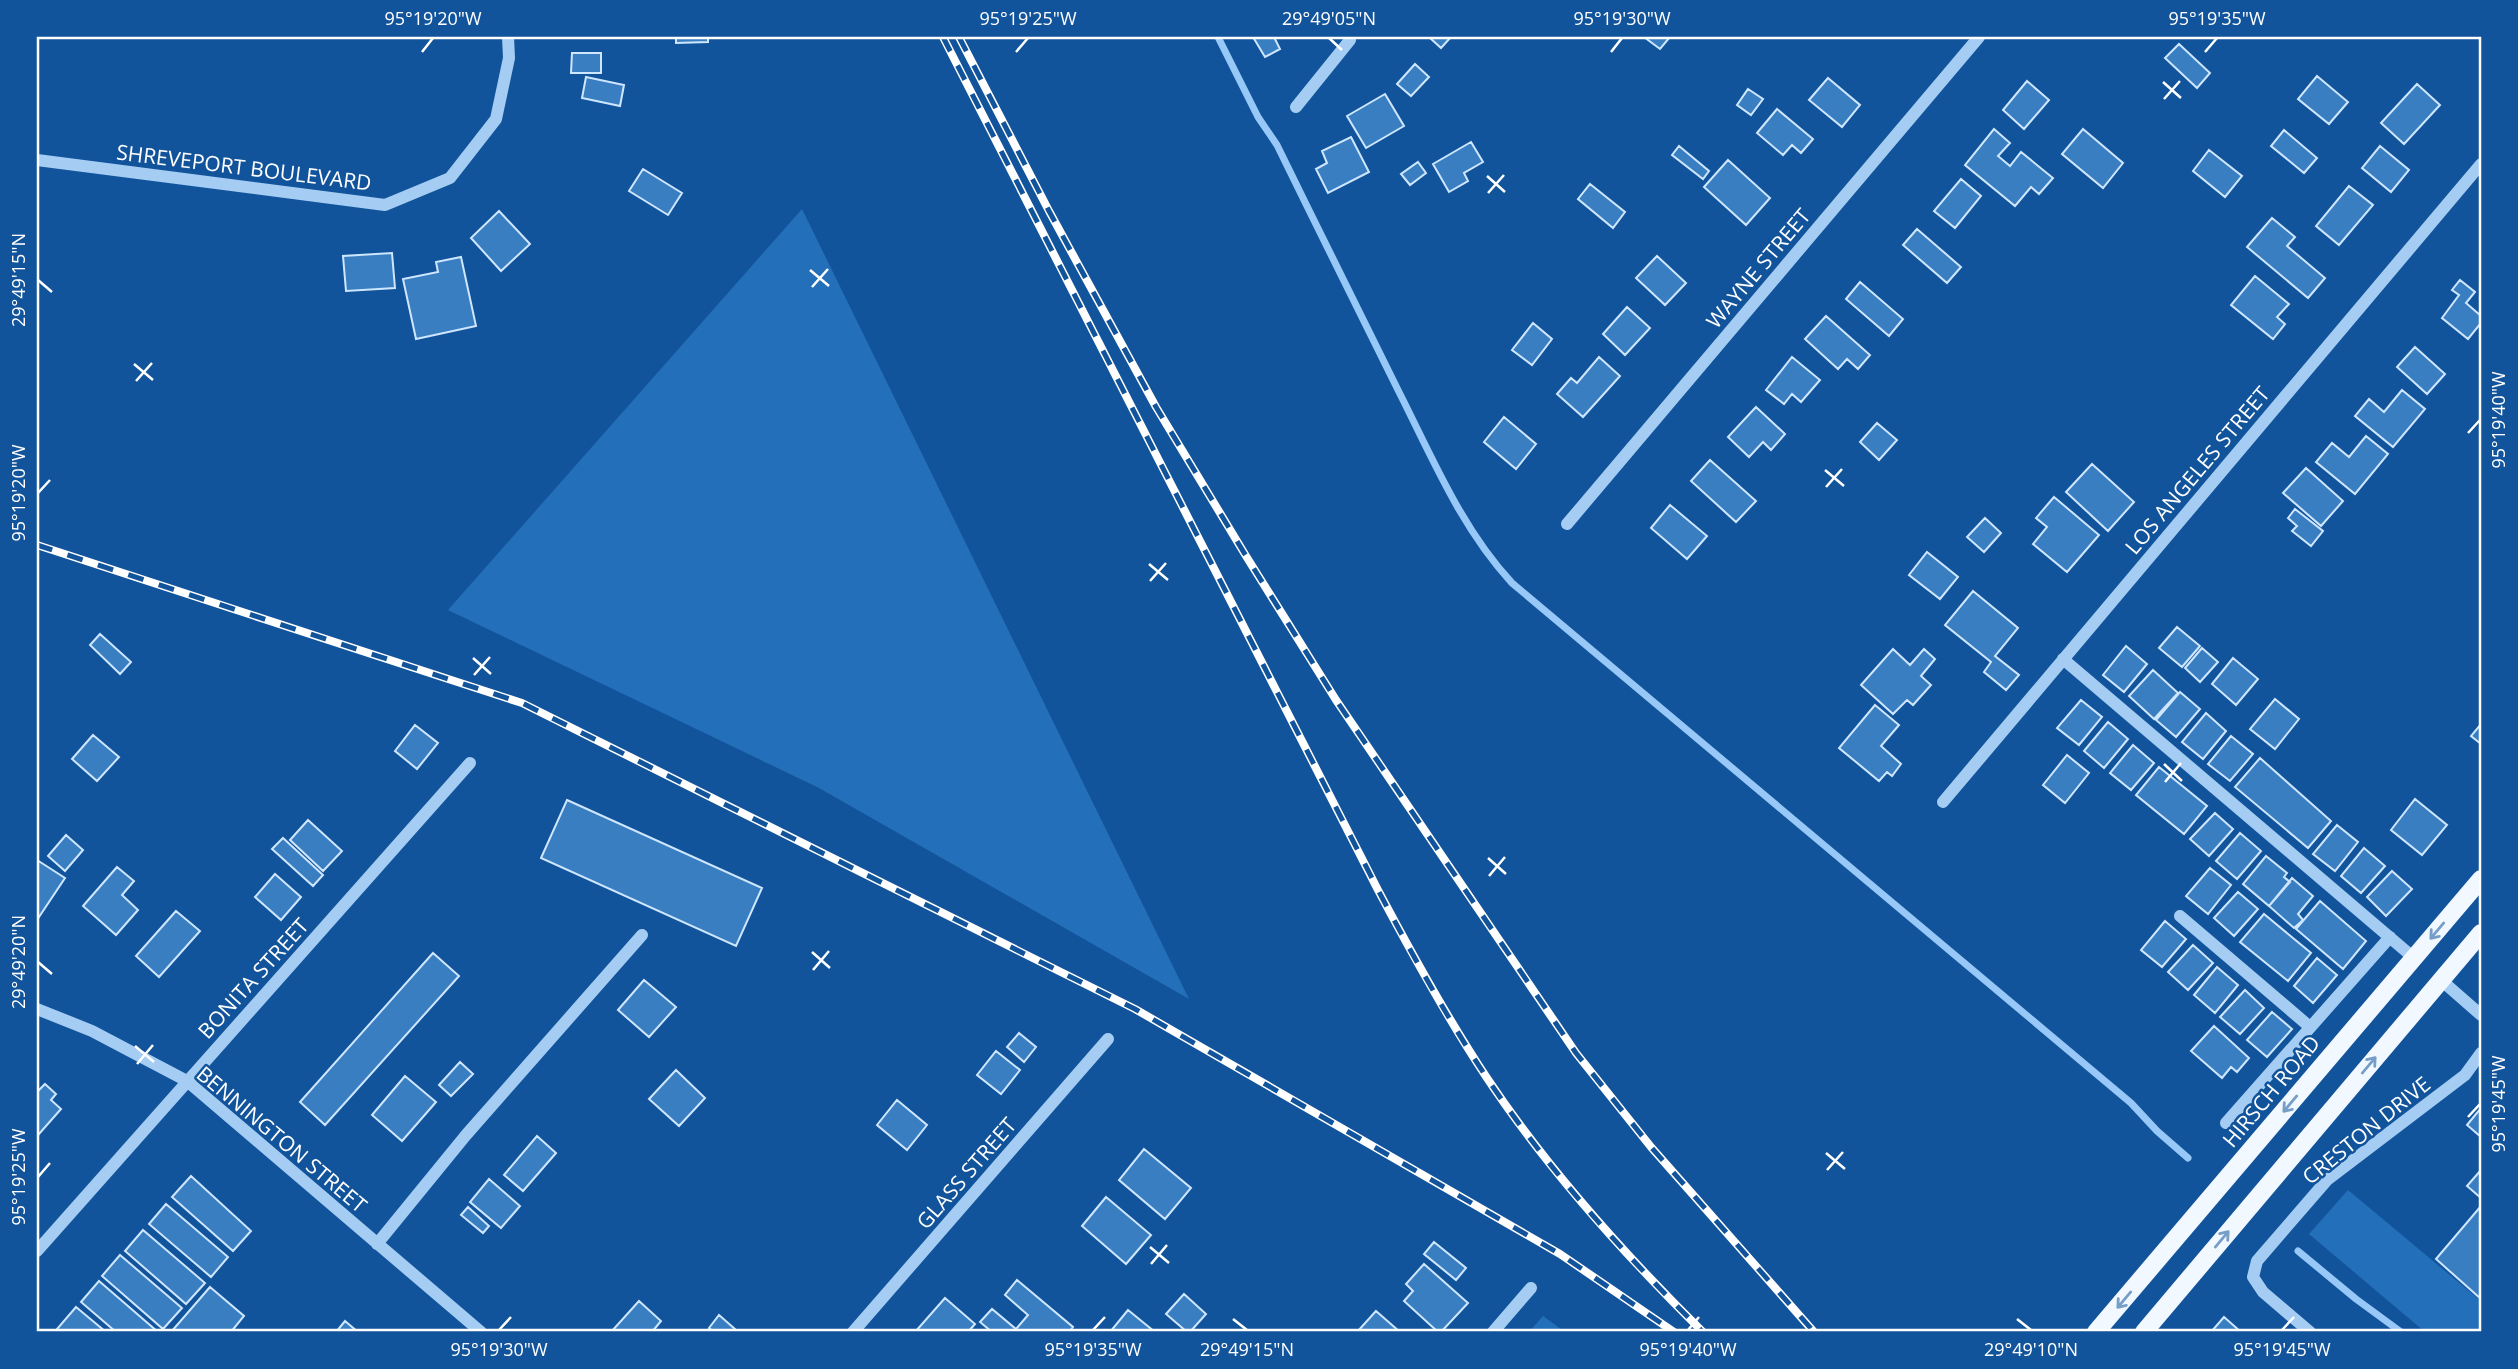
<svg xmlns="http://www.w3.org/2000/svg" width="2518" height="1369" font-family="'Open Sans',sans-serif">
<style>
.green{fill:#246fb9}
.lines{fill:none;stroke-linecap:round;stroke-linejoin:round}
.stream{stroke:#97c8f7;stroke-width:7}
.building{fill:#3a7ec2;stroke:#cee6fe;stroke-width:2}
.minor{stroke:#a5cdf4;stroke-width:12}
.major{stroke:#f2f8ff;stroke-width:18}
.rail-casing{stroke:#fff;stroke-width:8}
.rail{stroke:#12549b;stroke-width:5;stroke-dasharray:16;stroke-linecap:butt}
.oneway{stroke:#779ec8}
.ticks{fill:none;stroke:#fff;stroke-width:2.5}
.labels{text-anchor:middle;dominant-baseline:central;stroke-width:5;stroke-linejoin:round;paint-order:stroke}
.street-label{font-size:21px;fill:#fff;stroke:#12549b}
.neatline{fill:none;stroke:#fff;stroke-width:2.5}
.ticks-label{font-size:18px;text-anchor:middle;fill:#fff}
</style>
<rect width="100%" height="100%" fill="#12549b"/>
<path class="green" d="M802 209 1189 999 819 788 448 610Z
M2348 1190 2481 1301V1332H2425L2309 1234Z
M1543 1316 1565 1332H1529Z"/>
<g class="lines">
<path class="stream" d="M1218 37 1258 117 1277 145C1317 227 1358 309 1398 390 1432 457 1461 528 1512 583L2131 1103 2157 1131 2188 1158
M2298 1251 2356 1299 2401 1332"/>
</g>
<path class="building" d="M676 37H708V42L676 43Z
M1253 37H1274L1280 49 1265 57Z
M1429 37H1451L1441 48Z
M1644 37H1670L1660 49Z
M2179 44 2210 73 2197 88 2165 58Z
M572 53H601V73H571Z
M1415 64 1429 77 1411 96 1397 84Z
M2317 76 2348 102 2329 124 2298 99Z
M586 77 624 85 620 106 582 98Z
M1828 78 1860 105 1842 127 1809 100Z
M2027 81 2049 100 2024 129 2003 110Z
M2417 84 2440 105 2404 144 2381 123Z
M1748 89 1763 99 1751 115 1737 105Z
M1385 94 1404 126 1366 148 1347 116Z
M1777 109 1813 139 1801 153 1792 145 1783 155 1757 133Z
M1994 129 2010 143 1998 156 2010 166 2021 152 2053 178 2039 194 2031 187 2015 206 1965 165Z
M2083 129 2123 163 2103 188 2062 154Z
M2284 130 2317 158 2304 173 2271 146Z
M1351 137 1369 172 1328 193 1316 169 1327 163 1322 151Z
M1471 142 1483 162 1464 173 1468 181 1449 192 1433 164Z
M1679 146 1709 171 1703 179 1672 155Z
M2380 146 2409 170 2391 192 2362 168Z
M2209 150 2242 176 2225 197 2193 171Z
M1728 160 1770 198 1746 225 1704 187Z
M1418 162 1426 173 1410 185 1401 174Z
M643 169 682 193 668 215 629 191Z
M1961 179 1981 196 1955 228 1934 211Z
M1590 184 1625 212 1613 228 1578 199Z
M2349 186 2373 205 2339 245 2316 226Z
M499 211 530 244 501 271 471 238Z
M2272 218 2295 237 2287 246 2325 278 2308 298 2247 247Z
M1917 229 1961 267 1947 283 1903 245Z
M392 253 395 288 346 291 343 256Z
M1657 256 1686 283 1665 305 1636 278Z
M461 257 476 326 416 339 403 279 438 272 436 262Z
M2255 276 2289 304 2277 317 2285 324 2273 339 2231 305Z
M2460 280 2475 292 2466 303 2481 316V323L2468 339 2442 318 2459 295 2452 290Z
M1860 282 1903 319 1889 336 1846 299Z
M1627 307 1650 328 1625 355 1603 334Z
M1826 316 1870 355 1858 369 1847 359 1838 369 1805 339Z
M1533 323 1552 339 1532 365 1512 350Z
M2415 347 2445 374 2427 394 2397 367Z
M1599 357 1620 376 1583 417 1557 394 1571 378 1577 383Z
M1792 357 1820 380 1801 402 1792 394 1784 404 1766 390Z
M2402 390 2425 409 2393 447 2355 416 2369 399 2384 412Z
M1756 407 1785 434 1771 450 1763 442 1749 457 1728 437Z
M1504 417 1536 444 1516 469 1484 442Z
M1877 423 1897 440 1879 460 1860 442Z
M2366 436 2388 454 2355 494 2316 462 2332 443 2349 457Z
M1710 460 1756 501 1736 522 1691 481Z
M2092 464 2134 502 2108 531 2066 492Z
M2306 468 2343 501 2321 526 2283 493Z
M2054 497 2099 535 2067 572 2033 544 2047 527 2036 518Z
M1670 505 1707 536 1687 559 1651 528Z
M2295 509 2323 531 2311 546 2292 531 2297 526 2288 518Z
M1985 518 2001 533 1984 552 1967 537Z
M1927 552 1958 577 1940 599 1909 575Z
M1973 591 2018 628 1995 656 2019 675 2006 690 1984 672 1991 662 1945 625Z
M2177 627 2200 646 2182 667 2159 648Z
M100 634 131 662 120 674 90 645Z
M2126 646 2147 664 2124 692 2103 675Z
M2202 648 2218 662 2200 682 2185 668Z
M1893 649 1910 665 1924 649 1935 659 1921 676 1931 685 1913 705 1907 700 1893 714 1861 685Z
M2233 658 2258 679 2236 705 2212 684Z
M2153 670 2178 693 2154 719 2129 696Z
M2180 692 2200 709 2176 737 2156 720Z
M2275 699 2299 719 2275 749 2250 729Z
M2081 700 2102 717 2079 745 2057 728Z
M1875 705 1899 725 1881 746 1901 764 1892 776 1887 772 1879 781 1839 748Z
M2206 713 2226 731 2203 759 2182 742Z
M2108 722 2128 739 2104 768 2084 751Z
M2481 724V744L2471 736Z
M415 725 438 743 417 769 395 751Z
M93 735 119 757 97 781 72 759Z
M2231 736 2253 754 2230 781 2208 764Z
M2133 745 2154 763 2131 790 2110 773Z
M2067 755 2089 773 2065 803 2043 785Z
M2260 758 2331 821 2308 848 2235 787Z
M2159 767 2207 806 2184 834 2136 795Z
M2415 799 2447 825 2422 855 2391 830Z
M567 800 762 888 736 946 541 858Z
M2215 813 2233 829 2209 856 2190 839Z
M308 820 342 851 323 871 290 840Z
M2337 825 2358 842 2335 871 2313 854Z
M2240 833 2261 851 2237 879 2216 861Z
M66 835 83 850 65 871 48 856Z
M283 838 323 875 313 886 272 849Z
M2364 848 2385 866 2361 893 2341 876Z
M2266 856 2287 873 2284 877 2290 882 2269 906 2243 884Z
M37 860 65 878 37 920Z
M117 867 134 881 122 895 138 910 116 935 83 906Z
M2210 868 2231 885 2208 914 2186 896Z
M2392 871 2412 889 2386 916 2367 897Z
M275 874 301 897 281 920 255 897Z
M2292 878 2313 896 2298 914 2303 920 2294 928 2269 906Z
M2238 892 2258 909 2234 936 2214 918Z
M2320 901 2366 941 2343 969 2296 929Z
M176 911 200 931 159 977 136 956Z
M2264 914 2311 953 2288 981 2240 942Z
M2165 921 2186 939 2162 967 2141 950Z
M2193 945 2213 963 2188 990 2168 972Z
M433 953 459 976 325 1125 300 1102Z
M2317 958 2337 975 2313 1003 2294 986Z
M2217 967 2238 985 2215 1013 2194 995Z
M644 980 676 1007 649 1037 618 1010Z
M2245 990 2264 1008 2240 1034 2220 1017Z
M2272 1012 2292 1029 2267 1057 2247 1040Z
M2214 1026 2249 1058 2237 1072 2231 1067 2222 1078 2191 1051Z
M1019 1033 1036 1047 1024 1062 1007 1047Z
M996 1051 1020 1070 1001 1094 977 1075Z
M460 1062 473 1074 451 1096 439 1085Z
M676 1070 705 1098 679 1126 649 1099Z
M405 1076 436 1102 402 1141 372 1115Z
M45 1084 56 1094 51 1100 61 1109 39 1134 37 1132V1088L39 1090Z
M897 1100 927 1125 907 1150 877 1125Z
M2481 1108V1137L2467 1125Z
M537 1136 556 1153 523 1191 504 1175Z
M1144 1149 1191 1188 1165 1219 1119 1180Z
M2481 1170V1198L2467 1186Z
M191 1176 251 1231 233 1251 172 1197Z
M489 1179 520 1206 501 1228 470 1202Z
M1106 1197 1151 1235 1126 1264 1082 1226Z
M166 1204 228 1257 211 1277 149 1224Z
M2481 1206V1299L2436 1259Z
M468 1207 489 1226 483 1233 461 1215Z
M143 1230 205 1283 186 1304 125 1251Z
M1434 1242 1466 1268 1456 1280 1424 1254Z
M120 1255 182 1308 163 1329 102 1276Z
M1424 1264 1468 1303 1441 1332H1438L1404 1301 1413 1291 1406 1284Z
M1017 1280 1073 1327 1069 1332H992L980 1322 992 1309 1016 1329 1028 1315 1005 1295Z
M99 1281 158 1332H116L81 1302Z
M210 1287 244 1316 231 1332H171Z
M1184 1294 1206 1314 1190 1332H1187L1166 1314Z
M945 1298 975 1324 968 1332H915Z
M639 1301 661 1321 652 1332H611Z
M76 1307 106 1332H61L57 1329Z
M1128 1310 1155 1332H1110Z
M1376 1311 1400 1332H1357Z
M719 1315 735 1329 732 1332H714L709 1328Z
M2224 1317 2241 1332H2211Z
M345 1321 358 1332H336Z"/>
<g class="lines">
<path class="minor" d="M1296 107 1350 40
M37 160 385 205 450 178 496 119 509 58 508 37
M1567 524 1979 37
M2063 659 2414 958
M1943 802 2481 164
M2180 916 2310 1027
M2441 980 2481 1015
M37 1009 92 1031 187 1081 481 1332
M2226 1123 2390 937
M377 1244 466 1135 642 935
M37 1251 470 763
M853 1332 1108 1039
M1493 1332 1531 1288
M2310 1332 2263 1292 2253 1277 2257 1261 2327 1180 2465 1075 2481 1053"/>
<path class="major" d="M2096 1332 2481 879
M2144 1332 2481 933"/>
<defs>
<path id="rail" d="M943 37 1378 890C1412 954 1447 1018 1487 1078 1549 1171 1624 1254 1703 1332
M959 37 1049 211 1156 407 1246 556 1336 700 1576 1053 1651 1147 1814 1332
M37 545 522 703 1135 1009 1560 1254 1674 1332"/>
</defs>
<use href="#rail" class="rail-casing"/>
<use href="#rail" class="rail"/>
</g>
<defs><path id="oneway-shaft" d="M-6 0H5M1.5-3L5.5 0L1.5 3" fill="none" stroke-width="1.6" stroke-linecap="round" stroke-linejoin="round" transform="scale(1.75)"/></defs>
<g class="oneway">
<use href="#oneway-shaft" transform="translate(2437 931) rotate(130)"/>
<use href="#oneway-shaft" transform="translate(2369 1065) rotate(-50)"/>
<use href="#oneway-shaft" transform="translate(2290 1104) rotate(130)"/>
<use href="#oneway-shaft" transform="translate(2222 1239) rotate(-50)"/>
<use href="#oneway-shaft" transform="translate(2124 1300) rotate(130)"/>
</g>
<path class="ticks" d="M1329 38 1342 50M422 52 433 38M1016 52 1028 38M1611 52 1622 38M2205 52 2217 38M2163 82 2181 98M2164 99 2180 81M1487 176 1505 192M1488 193 1504 175M810 270 829 286M38 280 52 292M812 287 828 269M134 364 153 380M136 381 152 363M2468 433 2480 420M1825 470 1844 486M1826 487 1842 469M38 493 50 480M1149 564 1168 580M1150 581 1166 563M473 658 491 674M474 675 490 657M2164 764 2182 781M2165 782 2181 763M1488 858 1506 874M1489 876 1505 857M812 952 830 968M38 962 52 974M813 970 829 951M135 1046 154 1062M137 1064 153 1045M2468 1117 2480 1104M1826 1153 1845 1169M1827 1170 1843 1152M38 1177 50 1163M1150 1247 1169 1263M1151 1264 1167 1245M1233 1319 1247 1330M2017 1319 2031 1330M499 1330 511 1317M1093 1330 1105 1317M1688 1330 1699 1317M2282 1330 2294 1317"/>
<g class="labels">
<g class="street-label">
<text transform="translate(244 167) rotate(7)">SHREVEPORT BOULEVARD</text>
<text transform="translate(1758 268) rotate(-50)">WAYNE STREET</text>
<text transform="translate(2197 470) rotate(-50)">LOS ANGELES STREET</text>
<text transform="translate(253 978) rotate(-48)">BONITA STREET</text>
<text transform="translate(2271 1091) rotate(-50)">HIRSCH ROAD</text>
<text transform="translate(2366 1130) rotate(-39)">CRESTON DRIVE</text>
<text transform="translate(282 1139) rotate(40)">BENNINGTON STREET</text>
<text transform="translate(966 1173) rotate(-49)">GLASS STREET</text>
</g>
</g>
<rect width="2518" height="1369" fill="none" stroke="#12549b" stroke-width="77"/>
<rect x="38" y="38" width="2442" height="1292" class="neatline"/>
<g class="ticks-label">
<text x="433" y="25">95°19'20"W</text>
<text x="1028" y="25">95°19'25"W</text>
<text x="1329" y="25">29°49'05"N</text>
<text x="1622" y="25">95°19'30"W</text>
<text x="2217" y="25">95°19'35"W</text>
<text transform="translate(19 280) rotate(-90)" y="6">29°49'15"N</text>
<text transform="translate(2499 420) rotate(-90)" y="6">95°19'40"W</text>
<text transform="translate(19 493) rotate(-90)" y="6">95°19'20"W</text>
<text transform="translate(19 962) rotate(-90)" y="6">29°49'20"N</text>
<text transform="translate(2499 1104) rotate(-90)" y="6">95°19'45"W</text>
<text transform="translate(19 1177) rotate(-90)" y="6">95°19'25"W</text>
<text x="499" y="1356">95°19'30"W</text>
<text x="1093" y="1356">95°19'35"W</text>
<text x="1247" y="1356">29°49'15"N</text>
<text x="1688" y="1356">95°19'40"W</text>
<text x="2031" y="1356">29°49'10"N</text>
<text x="2282" y="1356">95°19'45"W</text>
</g>
</svg>
